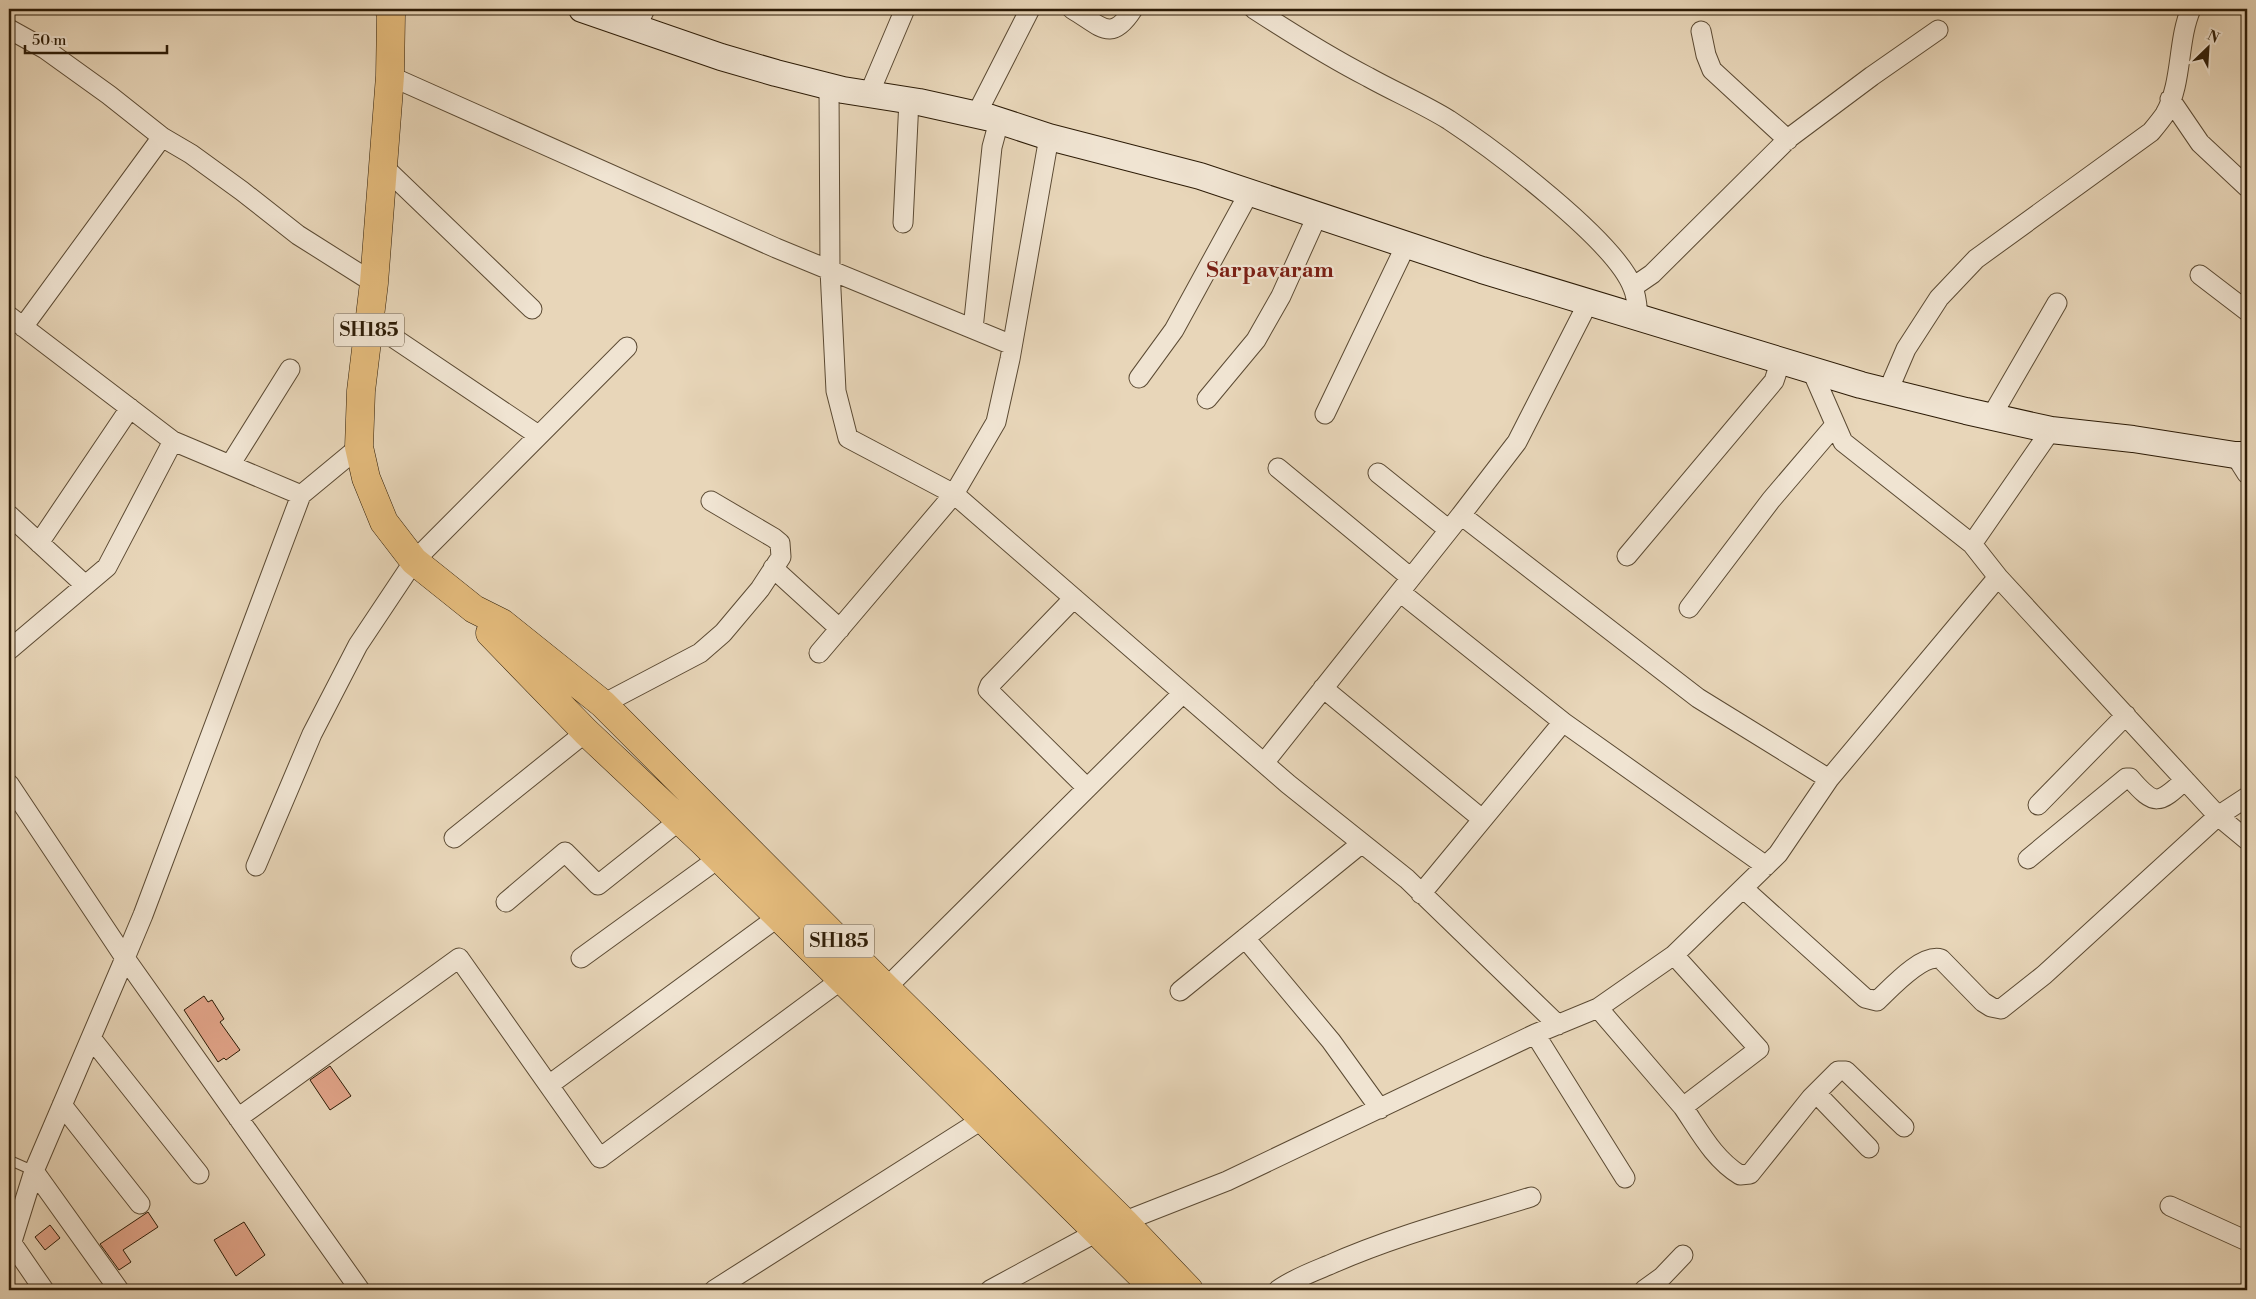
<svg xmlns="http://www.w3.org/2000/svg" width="2256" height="1299" font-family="'Libre Bodoni',serif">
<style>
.building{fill:#e1a489;stroke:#2c1b06}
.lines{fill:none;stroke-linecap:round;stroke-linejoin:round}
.service-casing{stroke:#5b4a33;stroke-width:11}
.minor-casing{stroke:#5b4a33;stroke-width:21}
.secondary-casing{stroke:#2c1b06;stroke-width:28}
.primary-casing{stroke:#2c1b06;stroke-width:29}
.service{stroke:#f0e4d2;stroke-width:9}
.minor{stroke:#f0e4d2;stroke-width:19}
.secondary{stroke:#f0e4d2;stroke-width:26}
.primary{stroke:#e4bb7c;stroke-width:28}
.labels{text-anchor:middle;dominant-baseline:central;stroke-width:4.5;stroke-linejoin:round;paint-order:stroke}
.shield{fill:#f0e4d2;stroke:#675743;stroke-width:1}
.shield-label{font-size:19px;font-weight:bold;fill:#2c1b06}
.quarter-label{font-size:22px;font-weight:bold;fill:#7a1f14;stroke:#f0e4d2}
</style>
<rect width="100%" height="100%" fill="#e8d6b9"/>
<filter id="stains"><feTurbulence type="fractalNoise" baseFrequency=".004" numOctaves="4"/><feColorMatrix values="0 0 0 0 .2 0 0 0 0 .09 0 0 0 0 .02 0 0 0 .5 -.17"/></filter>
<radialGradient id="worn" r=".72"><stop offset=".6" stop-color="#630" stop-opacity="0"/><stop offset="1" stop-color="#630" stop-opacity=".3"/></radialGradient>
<path class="building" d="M204 996 208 1002 212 1000 224 1019 220 1022 240 1050 226 1060 224 1058 218 1062 184 1010Z
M330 1066 351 1096 330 1110 310 1080Z
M148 1212 158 1227 123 1250 131 1262 119 1270 100 1244Z
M244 1222 265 1255 236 1276 214 1240Z
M50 1225 60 1238 45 1250 35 1237Z"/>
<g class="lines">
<defs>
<path id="service" d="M9 1160 34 1171"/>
<path id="minor" d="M1072 9C1101 26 1111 44 1133 9
M1254 9C1291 33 1329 57 1368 77 1395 92 1423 104 1449 120 1493 149 1616 241 1633 288 1637 297 1637 307 1638 317
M636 28 645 9
M9 29 45 49 109 95 162 137 191 154 242 191 298 235 374 283
M1701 31 1706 55 1712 70 1788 140
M390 76 776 248 1012 345
M829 86 830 270 836 391 848 438 954 494 1288 784 1407 879 1558 1025
M869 94 905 9
M2170 99 2200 143 2247 187
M976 115 1030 9
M383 166 532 309
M903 223 909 100
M2200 275 2247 311
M1633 287 1652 274 1789 138 1872 76 1938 30
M9 316 173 441
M370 322 538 435
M23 327 162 137
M973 329 992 147 999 121
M1812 371 1843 442 1972 544
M1139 378 1174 330 1249 193
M1888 391 1906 349 1939 298 1976 259 2151 132C2156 126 2161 120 2165 114 2183 82 2177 41 2191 9
M1207 399 1256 340 1281 296 1317 216
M1325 414 1406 245
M1991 417 2057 303
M359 447 301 495 143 915 125 958 360 1290
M2235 455 2247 474
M230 465 290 369
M1278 468 1411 578
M1378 473 1449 530
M9 515 85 585
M1461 515 1517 442 1588 303
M39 543 130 408
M1627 556 1774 381 1781 360
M773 568 840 629
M1998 577 2218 816 2247 840
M1400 592 1563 722
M1074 598 990 685 988 690 1087 788
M1689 608 1771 500 1835 425
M9 650 107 567 173 441 301 495
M819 653 954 494 996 422 1010 359 1049 137
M1323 688 1482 819
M603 704 700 653 723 633 760 589 781 557 780 543 774 538 711 501
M1264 763 1461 515 1698 698 1829 779
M9 784 125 958 34 1171 9 1251
M2038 805 2126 715
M454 838 586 732
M2028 859 2126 778H2130C2155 807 2159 804 2185 780
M256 866 312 734 358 645 414 561 627 347
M1744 889 1865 998 1877 1001C1891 988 1922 953 1941 959L1983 1002 1991 1007 2001 1009 2044 975 2218 816 2247 797
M1421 894 1563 722 1766 866
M506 902 565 852 598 885 680 820
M1245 938 1331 1041 1380 1109
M581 958 719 858
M886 988 1183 693
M1180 991 1362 843
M1598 1008 1683 1107 1759 1049 1674 955
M1535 1034 1625 1178
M91 1038 199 1174
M549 1085 778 917
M1816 1093 1869 1148
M62 1105 140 1204
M1683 1107C1700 1132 1714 1159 1740 1175L1750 1174 1811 1098 1838 1071H1846L1904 1127
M238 1118 459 958 600 1158 841 980
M34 1171 119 1290
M2170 1206 2247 1241
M11 1242 44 1290
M714 1290 983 1119
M990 1290 1097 1232 1227 1181 1535 1034 1598 1008 1674 955 1778 854 1829 779 1998 577 1972 544 2051 430
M1278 1290C1293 1279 1312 1272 1329 1265 1394 1236 1463 1218 1531 1197
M1644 1290 1662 1277 1683 1255"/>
<path id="secondary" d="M582 9 721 57 776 73 843 90 919 102 991 118 1049 137 1200 176 1482 270 1861 385 1966 411 2051 430 2133 439 2235 455H2247"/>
<path id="primary" d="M389 9 391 15 390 76 374 283 361 391 359 447 366 478 384 522 414 561 474 609 502 623 603 704 886 988 1124 1222 1189 1290
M490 633 586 732 703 842 1156 1290"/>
</defs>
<use href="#service" class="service-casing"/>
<use href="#minor" class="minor-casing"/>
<use href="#secondary" class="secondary-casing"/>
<use href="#primary" class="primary-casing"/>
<use href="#service" class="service"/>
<use href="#minor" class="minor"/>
<use href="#secondary" class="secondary"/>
<use href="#primary" class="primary"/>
</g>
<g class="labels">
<g class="shield">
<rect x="334" y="313.5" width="70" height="33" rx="4"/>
<rect x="804" y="924.5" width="70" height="33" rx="4"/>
</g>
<g class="shield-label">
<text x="369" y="330">SH185</text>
<text x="839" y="941">SH185</text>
</g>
<g class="quarter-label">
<text x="1270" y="270">Sarpavaram</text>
</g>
</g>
<rect width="2256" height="1299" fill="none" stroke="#e8d6b9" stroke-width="30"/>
<rect x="10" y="10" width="2236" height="1279" fill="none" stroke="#2c1b06" stroke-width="2.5"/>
<rect x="15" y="15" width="2226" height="1269" fill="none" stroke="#2c1b06"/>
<g transform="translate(2208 48) rotate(25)" stroke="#f0e4d2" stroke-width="4" paint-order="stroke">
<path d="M0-4L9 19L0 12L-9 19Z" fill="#2c1b06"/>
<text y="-8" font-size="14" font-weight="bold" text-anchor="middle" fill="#2c1b06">N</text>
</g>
<path d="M25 45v8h142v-8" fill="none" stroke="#2c1b06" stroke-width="2.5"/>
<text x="32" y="45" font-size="15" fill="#2c1b06" stroke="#f0e4d2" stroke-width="4" paint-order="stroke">50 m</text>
<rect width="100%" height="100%" filter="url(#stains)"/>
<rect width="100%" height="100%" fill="url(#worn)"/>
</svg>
